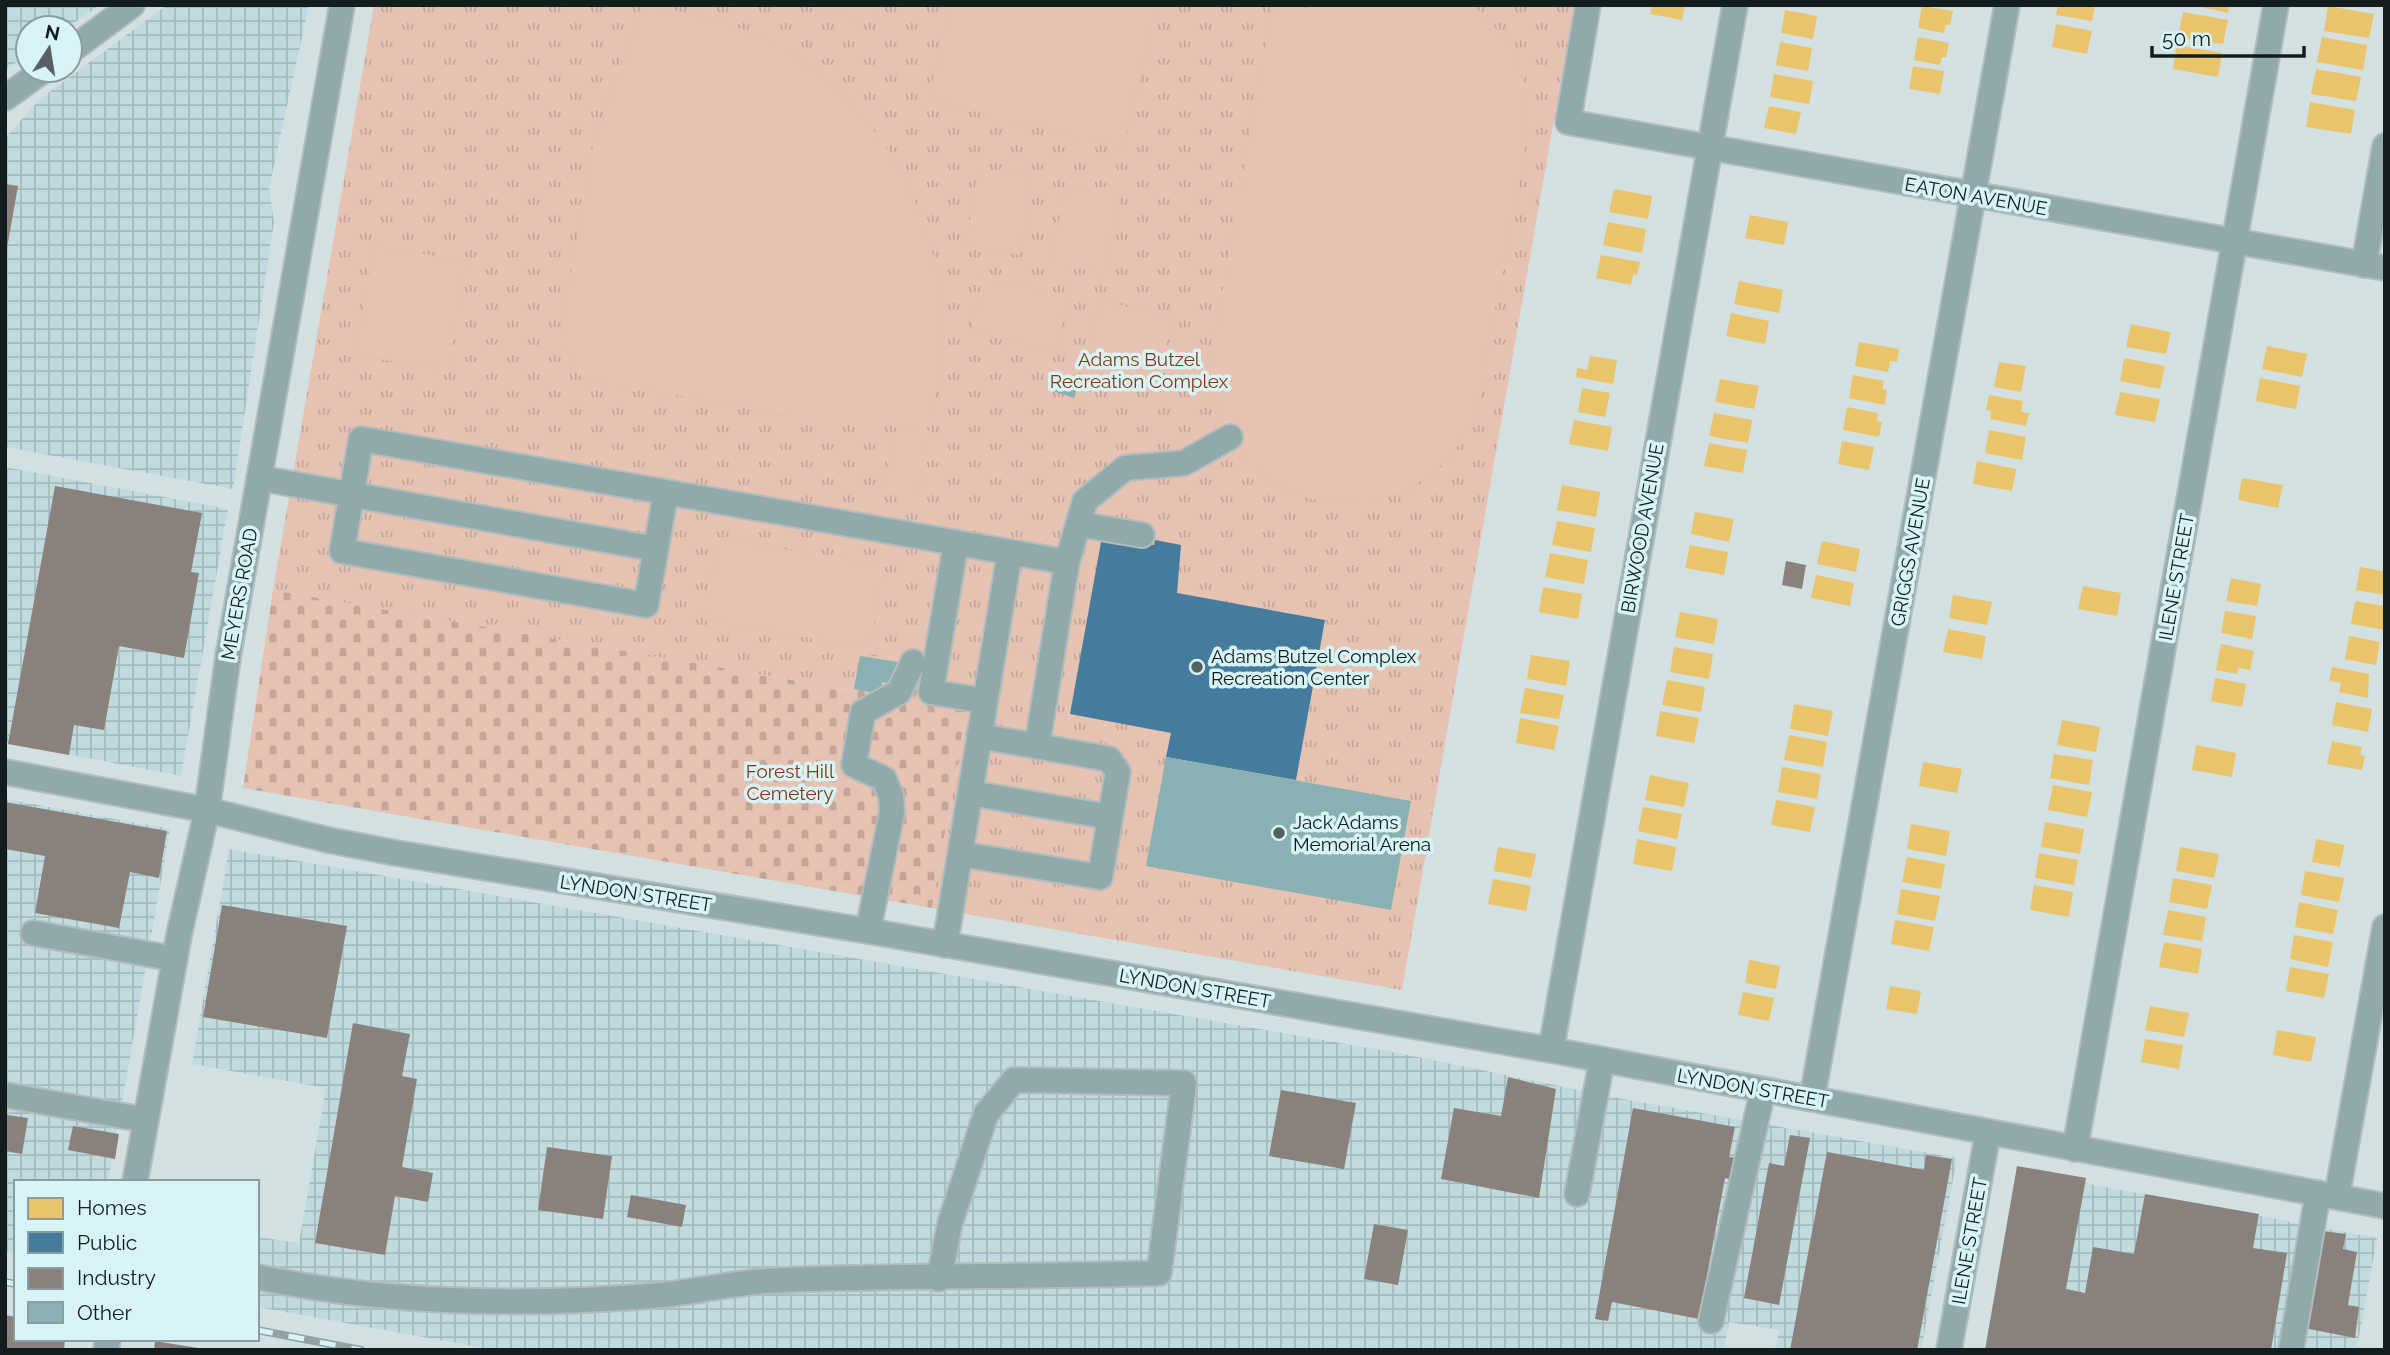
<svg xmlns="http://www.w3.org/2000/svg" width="2390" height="1355" font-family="Raleway,sans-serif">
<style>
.industrial{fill:url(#industrial-grid)}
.cemetery{fill:url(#cemetery-stones)}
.park{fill:url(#park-tufts)}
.pitch{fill:#e5c2b2}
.homes{fill:#e9c46a}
.public{fill:#457b9d}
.industry{fill:#8a817c}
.building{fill:#89b1b4}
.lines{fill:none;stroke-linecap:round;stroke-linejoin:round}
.minor-casing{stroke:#b1bcbd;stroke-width:28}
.minor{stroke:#92a9ac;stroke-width:24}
.rail-casing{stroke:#91a2a5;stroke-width:8}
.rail{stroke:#d8f3f6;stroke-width:5;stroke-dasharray:16;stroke-linecap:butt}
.poi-dot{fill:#566163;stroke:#d8f3f6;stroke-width:2.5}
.labels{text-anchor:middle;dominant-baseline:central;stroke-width:7;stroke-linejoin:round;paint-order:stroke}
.street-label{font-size:19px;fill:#131d1e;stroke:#d8f3f6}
.park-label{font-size:19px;fill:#883610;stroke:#d8f3f6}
.poi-label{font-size:19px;fill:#131d1e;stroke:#d8f3f6;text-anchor:start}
</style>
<defs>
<pattern id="industrial-grid" width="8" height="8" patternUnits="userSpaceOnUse" patternTransform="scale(1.75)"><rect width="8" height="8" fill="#c0dadd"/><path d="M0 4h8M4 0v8" fill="none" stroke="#a4bbbd"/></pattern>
<pattern id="cemetery-stones" width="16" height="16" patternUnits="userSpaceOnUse" patternTransform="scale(1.75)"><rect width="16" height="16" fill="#e5c2b2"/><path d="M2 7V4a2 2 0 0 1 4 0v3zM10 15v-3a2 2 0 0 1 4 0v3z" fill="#c4a699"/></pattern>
<pattern id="park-tufts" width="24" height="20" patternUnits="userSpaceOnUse" patternTransform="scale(1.75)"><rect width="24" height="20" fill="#e5c2b2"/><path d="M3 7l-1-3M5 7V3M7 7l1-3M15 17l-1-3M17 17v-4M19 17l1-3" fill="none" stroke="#c4a699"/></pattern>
</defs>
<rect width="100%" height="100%" fill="#d2e0e2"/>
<path class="industrial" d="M5 5H100L67 28H28V55L5 70Z
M167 5H309L269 188 274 222 233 489 5 447V138L40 99Z
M5 467 228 509 181 776 5 742Z
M5 799 170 829 108 1182H16V1253L5 1251Z
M229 849 1403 1054 1623 1099 1957 1158 1921 1350H1774L1780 1330 1729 1322 1724 1350H495L257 1307V1237L299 1243 326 1088 192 1064Z
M2030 1173 2377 1238 2357 1347 2369 1350H1997Z"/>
<path class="cemetery" d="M273 590 850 690 858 652 921 663 966 711 932 908 243 788Z"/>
<path class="park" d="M374 5H1574L1402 990 932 908 966 711 914 702 921 663 858 652 851 690 273 590Z"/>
<path class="pitch" d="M643 5C685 12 727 20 765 39 881 97 952 231 942 359 941 378 934 398 930 416H793L583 379 559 342 595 135Z
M801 5H878L874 22Z
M951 5H1158L1123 147 928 100Z
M1273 5 1307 8 1311 5H1472C1515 38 1531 85 1527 138 1515 201 1503 264 1492 326 1485 365 1483 410 1460 443 1400 531 1265 521 1222 422 1211 397 1211 371 1213 344Z
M978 168 1032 176 1020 255 966 247Z
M1067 183 1121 194 1104 274 1050 263Z
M374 246 466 261 448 370 355 355Z
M983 277 1069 296 1056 351 971 332Z
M1099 300 1173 317 1160 375 1085 358Z
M897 425 930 431 919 489 886 483Z
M718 538 884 566 870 648 703 620Z"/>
<path class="homes" d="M1652 5H1685L1682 20 1650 14Z
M2058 5H2095L2092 21 2056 15Z
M2192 5H2229L2228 13Z
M1922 6 1953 11 1950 25H1946L1944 33 1918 28Z
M2328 6 2374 14 2369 38 2324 31Z
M1785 10 1817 16 1813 39 1781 33Z
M2183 12 2228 20 2223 44 2178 37Z
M2056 24 2092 31 2087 54 2052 47Z
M1918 37 1949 43 1946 57H1942L1940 65 1914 60Z
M2322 37 2367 45 2363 70 2317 62Z
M1780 42 1812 48 1808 71 1776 65Z
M2177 45 2222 53 2218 77 2173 69Z
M1913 66 1944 71 1940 94 1909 89Z
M2316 69 2361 77 2356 101 2311 94Z
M1774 74 1813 81 1809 104 1770 97Z
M2310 102 2355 110 2351 134 2306 127Z
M1769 106 1801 112 1796 134 1764 128Z
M1614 189 1652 196 1648 219 1609 212Z
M1750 215 1788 222 1784 245 1745 238Z
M1608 222 1646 229 1642 253 1603 245Z
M1601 255 1640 262 1637 275 1633 274 1631 285 1596 278Z
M1739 281 1783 290 1779 313 1734 304Z
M1731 313 1769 321 1765 344 1726 336Z
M2131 324 2171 332 2166 354 2126 347Z
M1859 342 1899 349 1897 362 1890 361 1888 372 1855 366Z
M2267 346 2307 354 2302 377 2262 369Z
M1590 356 1617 360 1613 384 1576 377 1577 368 1587 370Z
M2124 358 2165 366 2160 389 2120 381Z
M1999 362 2026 366 2021 392 1994 387Z
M1853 375 1884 381 1882 389 1887 390 1885 405 1849 398Z
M2260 378 2300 386 2296 409 2256 401Z
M1720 379 1759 386 1754 409 1715 402Z
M1582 388 1610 393 1605 417 1578 412Z
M2120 392 2160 399 2155 422 2115 415Z
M1989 395 2023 401 2021 412 2029 413 2026 426 1990 419 1991 411 1986 410Z
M1847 407 1878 413 1877 421 1882 422 1879 437 1843 430Z
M1714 413 1752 420 1748 443 1709 436Z
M1574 420 1612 427 1608 451 1569 444Z
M1989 430 2026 437 2022 460 1985 453Z
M1842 441 1874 447 1869 470 1838 464Z
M1709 443 1747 450 1743 473 1704 466Z
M1977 461 2016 469 2012 491 1973 484Z
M2242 478 2283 485 2278 508 2238 500Z
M1562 485 1600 492 1596 517 1557 510Z
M1695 512 1734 519 1729 542 1691 534Z
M1557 521 1595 528 1591 552 1552 545Z
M1822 541 1860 549 1856 572 1817 564Z
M1690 545 1728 552 1724 575 1685 568Z
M1550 553 1588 560 1584 584 1545 577Z
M2360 567 2385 572V595L2356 590Z
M1816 575 1854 583 1850 606 1811 598Z
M2231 578 2261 584 2257 606 2226 601Z
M2083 586 2121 593 2117 616 2078 609Z
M1543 587 1582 594 1578 619 1539 612Z
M1953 595 1992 602 1987 625 1949 618Z
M2355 601 2385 606V630L2351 624Z
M2225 611 2256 616 2252 639 2221 633Z
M1680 612 1718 619 1714 644 1675 637Z
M1948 629 1986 636 1982 659 1943 652Z
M2349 636 2380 642 2376 665 2345 659Z
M2221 644 2254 651 2250 670 2238 668 2237 674 2216 670Z
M1674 647 1713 654 1709 679 1670 672Z
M1531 655 1570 661 1566 686 1527 679Z
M2332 667 2369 674 2368 698 2339 692 2341 683 2329 681Z
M2215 678 2246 684 2242 707 2211 701Z
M1667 680 1705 687 1701 712 1662 705Z
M1525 688 1564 695 1559 719 1520 713Z
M2336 702 2372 709 2368 732 2332 725Z
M1794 704 1833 711 1828 736 1790 729Z
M1660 711 1699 718 1694 743 1656 736Z
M1520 718 1559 726 1554 750 1516 743Z
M2062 720 2100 727 2096 752 2057 745Z
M1789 735 1827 742 1823 767 1784 760Z
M2332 741 2362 747 2360 755 2365 756 2362 770 2327 764Z
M2196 745 2236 753 2232 777 2192 770Z
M2054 754 2093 760 2089 785 2050 778Z
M1923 762 1962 769 1957 793 1919 786Z
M1782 767 1821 774 1817 799 1778 792Z
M1650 775 1689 783 1684 807 1645 800Z
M2053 785 2092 792 2087 817 2048 810Z
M1776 800 1815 807 1810 832 1771 825Z
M1643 807 1682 814 1677 839 1638 831Z
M2045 822 2084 829 2080 854 2041 847Z
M1911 824 1950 831 1946 856 1907 849Z
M1637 839 1676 847 1672 871 1633 864Z
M2316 839 2344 845 2340 867 2312 862Z
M1498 847 1536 854 1531 878 1494 871Z
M2180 847 2219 854 2214 878 2176 871Z
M2039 853 2078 860 2074 885 2035 878Z
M1907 857 1945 864 1941 889 1902 882Z
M2305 871 2344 878 2339 902 2301 895Z
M2173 878 2212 885 2207 909 2169 902Z
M1493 879 1531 886 1526 911 1488 904Z
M2034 885 2073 892 2069 917 2030 910Z
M1901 889 1940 896 1935 921 1897 914Z
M2299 902 2338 910 2333 934 2295 927Z
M2168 910 2206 917 2202 941 2163 935Z
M1895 920 1934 927 1929 951 1891 944Z
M2294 935 2333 942 2328 967 2290 959Z
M2164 942 2202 949 2198 974 2159 967Z
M1749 960 1780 966 1776 989 1745 983Z
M2290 967 2329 974 2324 998 2286 991Z
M1890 986 1921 991 1917 1014 1886 1009Z
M1743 992 1774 998 1769 1021 1738 1015Z
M2150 1006 2189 1013 2184 1037 2145 1030Z
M2277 1030 2316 1037 2311 1062 2273 1055Z
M2145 1039 2183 1045 2179 1069 2141 1062Z"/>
<path class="public" d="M1121 539 1154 545 1155 540 1181 545 1177 593 1325 620 1296 780 1166 757 1171 733 1070 714 1101 542 1120 545Z"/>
<path class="industry" d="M5 184 18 186 7 248H5Z
M55 486 202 513 191 572 199 573 184 658 119 646 104 730 74 725 69 755 8 744Z
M1786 561 1806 565 1802 589 1782 585Z
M5 802 167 831 159 878 130 872 119 928 35 913 45 856 5 849Z
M222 905 347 926 327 1038 203 1017Z
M353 1023 410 1034 402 1076 417 1079 402 1167 433 1173 428 1202 395 1196 385 1255 315 1243Z
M1508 1077 1556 1089 1539 1198 1441 1179 1454 1108 1501 1116Z
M1281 1090 1356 1103 1344 1169 1269 1156Z
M1633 1108 1735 1127 1729 1157 1737 1158 1733 1180 1725 1178 1699 1319 1612 1302 1608 1321 1595 1319Z
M7 1115 28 1118 22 1154 5 1151Z
M73 1126 119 1134 115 1159 68 1150Z
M1790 1135 1810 1138 1779 1305 1744 1298 1769 1163 1784 1166Z
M547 1147 612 1156 603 1219 538 1210Z
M1827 1152 1924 1170 1926 1155 1952 1159 1917 1350H1790Z
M2017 1166 2086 1178 2066 1289 2085 1293 2093 1247 2134 1254 2145 1194 2259 1214 2253 1248 2287 1253 2271 1350H1985Z
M631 1195 686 1205 682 1227 627 1217Z
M1374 1224 1408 1230 1398 1285 1364 1279Z
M2323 1231 2346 1234 2343 1249 2357 1252 2348 1305 2359 1307 2355 1338 2304 1328Z
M5 1315 16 1317V1339H65L64 1350H5Z
M155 1341 198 1348V1350H154Z"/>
<path class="building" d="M1056 373 1080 380 1074 398 1050 390Z
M860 656 898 662 894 684 882 682 880 694 854 689Z
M1166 757 1411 801 1391 910 1146 866Z"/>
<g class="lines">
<defs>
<path id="minor" d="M1588 5 1568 122 2385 268
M70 51 132 5
M5 98 44 70
M2364 265 2385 146
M259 478 656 549
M666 492 646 605 342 551 361 439 1067 562
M1078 524 1142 535
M956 543 931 692 985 701
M1037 746 1067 562 1085 501 1125 468 1184 463 1230 437
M5 772 207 810 328 840 396 853 868 931 1551 1050 2385 1206
M970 793 1110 817
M960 854 1100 877 1118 772 1109 759 979 736
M868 931 892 812 891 796 884 779 854 765 863 712 899 692 913 662
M33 933 175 959
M945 945 1010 552
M1551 1050 1735 5
M5 1095 146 1120
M1812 1099 2007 5
M2075 1149 2276 5
M135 1182 179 935 207 810 228 657 342 5
M1577 1194 1602 1060
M2337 1196 2385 927
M257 1277C386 1304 521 1306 652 1296 696 1292 740 1281 783 1280 909 1275 1034 1277 1159 1273L1184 1083 1014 1080 986 1114 950 1223 939 1279
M1711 1321 1763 1090
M106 1350 108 1339
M1949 1350 1988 1132
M2291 1350 2318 1193"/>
</defs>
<use href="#minor" class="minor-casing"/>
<use href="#minor" class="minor"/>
<defs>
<path id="rail" d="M5 1282 16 1284
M257 1330 361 1350"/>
</defs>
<use href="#rail" class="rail-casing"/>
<use href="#rail" class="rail"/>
</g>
<g class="poi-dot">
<circle cx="1197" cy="667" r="7"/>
<circle cx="1279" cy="833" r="7"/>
</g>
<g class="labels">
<g class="street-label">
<text transform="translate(1976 196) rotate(10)">EATON AVENUE</text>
<text transform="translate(1642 528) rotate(-80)">BIRWOOD AVENUE</text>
<text transform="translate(1910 552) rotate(-80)">GRIGGS AVENUE</text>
<text transform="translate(2176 577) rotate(-80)">ILENE STREET</text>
<text transform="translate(239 594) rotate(-80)">MEYERS ROAD</text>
<text transform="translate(636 893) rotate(9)">LYNDON STREET</text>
<text transform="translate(1195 988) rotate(10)">LYNDON STREET</text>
<text transform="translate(1753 1088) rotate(10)">LYNDON STREET</text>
<text transform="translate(1969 1241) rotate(-80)">ILENE STREET</text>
</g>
<g class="park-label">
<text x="1139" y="359">Adams Butzel<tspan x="1139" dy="22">Recreation Complex</tspan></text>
<text x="790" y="771">Forest Hill<tspan x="790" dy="22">Cemetery</tspan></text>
</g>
<g class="poi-label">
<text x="1211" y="656">Adams Butzel Complex<tspan x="1211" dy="22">Recreation Center</tspan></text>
<text x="1293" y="822">Jack Adams<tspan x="1293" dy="22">Memorial Arena</tspan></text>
</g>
</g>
<rect width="2390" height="1355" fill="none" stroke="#131d1e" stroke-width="14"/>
<rect x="14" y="1180" width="245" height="161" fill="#d8f3f6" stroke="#899da0" stroke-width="2"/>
<rect x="28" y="1198" width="35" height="21" fill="#e9c46a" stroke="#899da0" stroke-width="2"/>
<text x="77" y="1215" font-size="21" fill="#131d1e">Homes</text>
<rect x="28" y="1232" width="35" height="21" fill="#457b9d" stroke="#899da0" stroke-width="2"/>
<text x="77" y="1250" font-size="21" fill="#131d1e">Public</text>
<rect x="28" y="1268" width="35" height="21" fill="#8a817c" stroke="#899da0" stroke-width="2"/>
<text x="77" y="1285" font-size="21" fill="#131d1e">Industry</text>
<rect x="28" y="1302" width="35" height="21" fill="#89b1b4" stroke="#899da0" stroke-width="2"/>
<text x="77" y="1320" font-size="21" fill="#131d1e">Other</text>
<g transform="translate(49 49) rotate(12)"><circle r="33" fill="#d8f3f6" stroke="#899da0" stroke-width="2"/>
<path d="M0-5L12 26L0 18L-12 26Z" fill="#566163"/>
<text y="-10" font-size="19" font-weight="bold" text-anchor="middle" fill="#131d1e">N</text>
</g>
<path d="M2152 46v10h152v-10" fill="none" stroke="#131d1e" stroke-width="3.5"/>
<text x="2162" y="46" font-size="21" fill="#131d1e" stroke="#d8f3f6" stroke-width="5" paint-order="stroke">50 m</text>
</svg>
